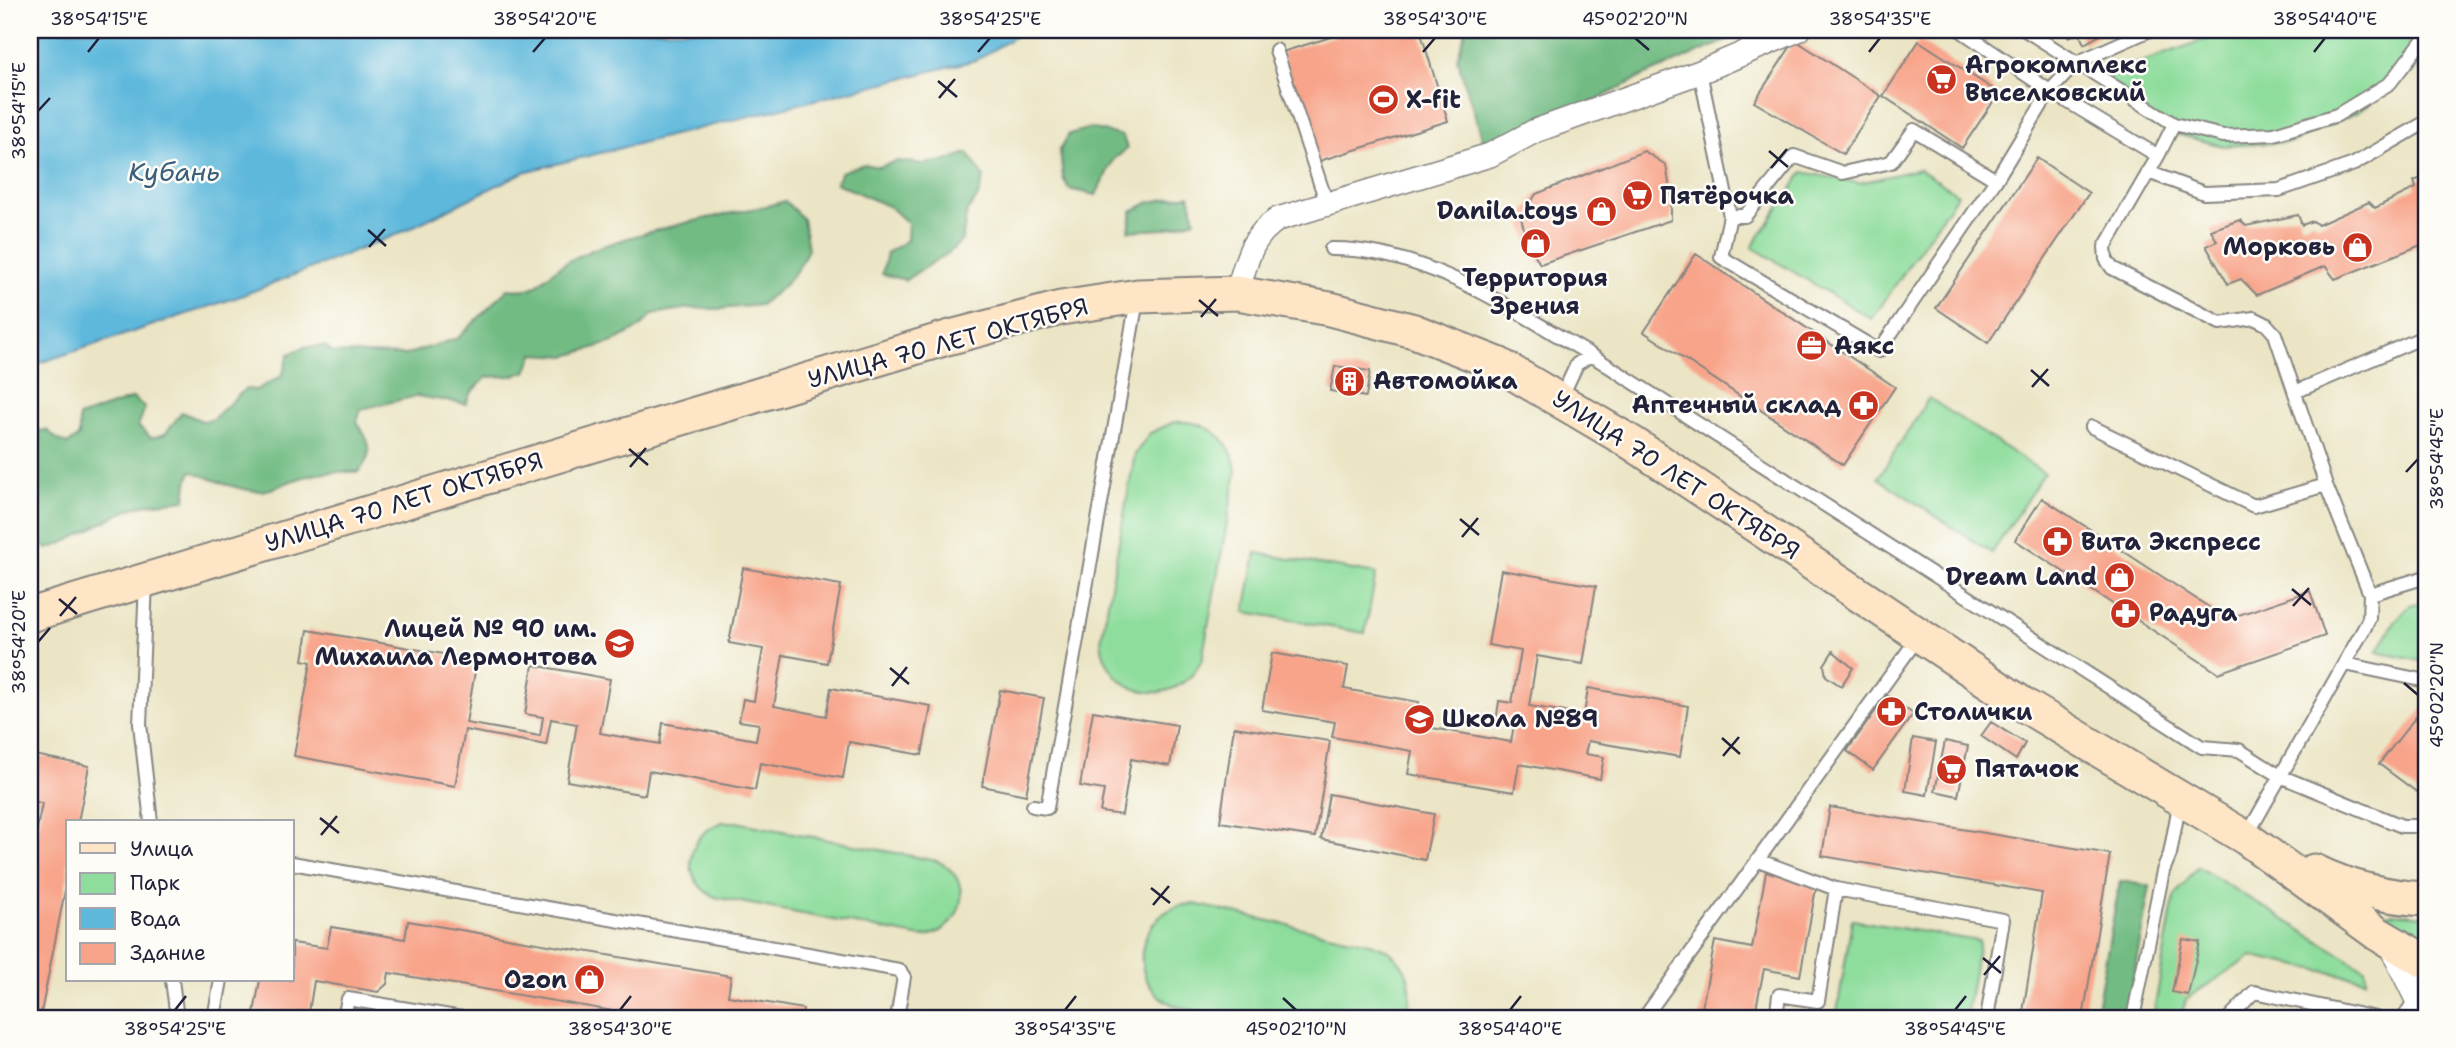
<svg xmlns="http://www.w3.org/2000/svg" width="2456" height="1048" font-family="'Shantell Sans',sans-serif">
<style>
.green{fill:#8edd9c;stroke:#58806c;stroke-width:2}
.forest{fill:#72bc84;stroke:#4a6f60;stroke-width:2}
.water{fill:#5db8db;stroke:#406d8b;stroke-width:2}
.building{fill:#f8a48a}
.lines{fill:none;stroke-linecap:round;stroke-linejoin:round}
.service-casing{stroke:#868480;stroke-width:16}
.minor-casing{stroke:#868480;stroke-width:26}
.tertiary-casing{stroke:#868480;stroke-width:33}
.secondary-casing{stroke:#868480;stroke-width:37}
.service{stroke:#fff;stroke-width:12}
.minor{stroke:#fff;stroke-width:23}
.tertiary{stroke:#fff;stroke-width:30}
.secondary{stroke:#fde5c5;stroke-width:33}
.ticks{fill:none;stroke:#22223b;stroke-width:2.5}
.labels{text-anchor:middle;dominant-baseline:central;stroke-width:5;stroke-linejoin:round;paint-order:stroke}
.poi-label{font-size:24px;font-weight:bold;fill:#22223b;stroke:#fdfcf7;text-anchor:start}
.street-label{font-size:24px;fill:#22223b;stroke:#fdfcf7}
.water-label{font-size:26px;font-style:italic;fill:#3a5e7b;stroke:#fdfcf7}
.neatline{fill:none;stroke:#22223b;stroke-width:2.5}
.ticks-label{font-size:18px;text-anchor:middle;fill:#22223b}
</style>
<rect width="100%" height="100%" fill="#fdfcf7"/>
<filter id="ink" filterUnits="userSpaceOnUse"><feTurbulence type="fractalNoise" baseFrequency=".0143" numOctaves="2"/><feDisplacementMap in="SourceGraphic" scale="14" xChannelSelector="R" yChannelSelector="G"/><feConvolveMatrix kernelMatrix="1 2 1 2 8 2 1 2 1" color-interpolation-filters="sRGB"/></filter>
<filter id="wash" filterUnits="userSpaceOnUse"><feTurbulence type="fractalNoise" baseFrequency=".00686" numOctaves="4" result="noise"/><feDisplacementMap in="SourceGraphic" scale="28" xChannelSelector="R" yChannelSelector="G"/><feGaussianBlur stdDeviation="1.57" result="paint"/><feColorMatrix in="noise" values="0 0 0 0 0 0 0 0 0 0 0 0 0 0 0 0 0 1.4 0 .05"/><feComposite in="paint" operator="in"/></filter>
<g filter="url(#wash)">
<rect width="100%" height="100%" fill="#ebe5c5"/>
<path class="green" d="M2309 30H2426V53L2417 68 2358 112 2292 142 2223 146 2168 132 2110 90 2105 75 2229 31 2266 42 2301 35Z
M1919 169 1958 194 1872 319 1752 247 1803 172 1859 183Z
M1929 398 2044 473 1992 553 1878 478Z
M1174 422C1206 419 1234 439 1236 473L1202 660C1176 712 1107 698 1101 641L1135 454 1150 433Z
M1256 553 1376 574 1365 633 1245 612Z
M2426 601V662L2377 652 2395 621 2410 605Z
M723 822H736L937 861C977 879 964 932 922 937L715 897C678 880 686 833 723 822Z
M2198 867 2365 969 2366 980 2252 956 2186 999 2182 1018H2153L2174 897Z
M1194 904 1373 944C1406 955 1417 984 1406 1016L1405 1018C1333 1018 1248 1026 1180 1007 1121 990 1134 905 1194 904Z
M2393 913 2426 916V944L2385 919 2387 914Z
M1852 920 1979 941 1966 1018H1836Z"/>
<path class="forest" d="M1466 30H1752L1643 76 1569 114 1484 143 1457 59Z
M1090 128 1123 136 1127 149 1113 160 1096 195 1069 189 1063 178 1060 150 1069 134Z
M968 153 984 177 978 197 967 211 962 240 951 251 905 280 882 274 887 253 907 240 908 223 890 207 836 183 841 172 864 164 879 167 897 161 924 164 945 161Z
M1189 195 1195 220 1164 229 1129 231 1132 211 1150 202Z
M785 201 803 219 808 249 799 267 785 285 760 305 719 309 690 308 653 314 639 328 613 342 567 356 534 354 526 372 511 376 487 377 470 394 466 404 417 396 361 409 357 422C370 442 376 453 358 472 336 471 316 472 294 480 282 484 273 491 259 491 235 490 213 479 191 471L187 483 185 500C170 502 151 502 136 507 105 518 79 539 47 549L36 536 30 533V432L47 430 58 440 68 444 79 436V417L133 398 145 408 138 426 151 438 165 434 182 412 202 421 212 420 245 389 256 390 282 376 289 354 304 347 325 346 333 353 405 355 458 338 508 289C540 292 536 283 559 267 569 260 581 255 592 250 635 234 683 223 727 214 747 210 766 207 785 201Z
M2120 881 2150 886 2126 1018H2095Z"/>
<path class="water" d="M30 30H1026L976 60 524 172 398 234 238 297 30 366Z"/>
<g id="blocks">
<path class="building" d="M1354 30H1420L1448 121 1316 162 1282 52Z
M2066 30H2109L2084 44 2079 33 2068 37Z
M1795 40 1881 96 1843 154 1754 102Z
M1919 41 1999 93 1962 148 1883 96Z
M1644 151 1666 165 1671 195V220L1540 264 1527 241 1521 218 1536 194Z
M2037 158 2089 193 1988 343 1936 308Z
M2426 176V243L2335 279 2325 266 2257 295 2241 279 2228 284 2206 246 2217 241 2211 230 2240 220 2246 226 2298 215 2302 225 2313 221 2318 225 2369 202 2375 208 2416 188 2414 181Z
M1696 254 1895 387 1843 465 1644 332Z
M1335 366 1370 371 1366 397 1330 391Z
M2042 498 2227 619 2310 591 2325 636 2218 673 2015 540Z
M743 568 841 585 827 663 783 655 774 706 826 716 831 688 931 706 922 755 849 742 843 778 760 763 755 790 649 771 645 795 567 781 577 724 551 719 546 745 465 730 455 786 294 756 311 662 303 660 308 630 477 660 466 723 540 736 543 717 525 714 533 665 610 679 600 733 660 744 663 723 756 740 759 724 739 721 743 699 754 701 763 649 729 643Z
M1501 570 1596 586 1583 664 1537 656 1529 706 1584 715 1588 688 1688 706 1680 757 1588 741 1585 754 1604 757 1600 779 1519 764 1514 792 1408 774 1412 751 1332 737 1335 722 1262 710 1272 653 1348 666 1344 689 1419 702 1415 725 1511 742 1514 725 1496 722 1499 701 1512 703 1521 651 1488 645Z
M1833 651 1853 668 1841 686 1826 676 1824 665Z
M1000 690 1044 698 1026 795 982 786Z
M1887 695 1913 714 1873 770 1847 751Z
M2422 709 2426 712V799L2379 764Z
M1093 711 1177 725 1170 766 1131 759 1122 815 1100 812 1104 790 1080 786Z
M1991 722 2025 743 2016 760 1981 736Z
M1234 727 1330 741 1315 837 1220 822Z
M1913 738 1936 742 1927 795 1905 791Z
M1945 741 1968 746 1958 796 1935 791Z
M30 754 89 766 78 822H68V875L40 1018H30V864L42 803 30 801Z
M1329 794 1434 814 1425 860 1321 839Z
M1830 807 2110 854 2083 1018H2022L2042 893 1822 856Z
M1766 872 1817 883 1800 976 1764 969 1754 1018H1700L1715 941 1752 948Z
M408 921 731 976 728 996 803 1009 802 1018H654L389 973 387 984 378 992 314 981 308 1018H253L260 980H292V943L327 948 331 927 405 939Z
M2183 939 2200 942 2188 995 2172 992Z"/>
</g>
</g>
<g filter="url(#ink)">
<use href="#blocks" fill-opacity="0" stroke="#868480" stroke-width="2"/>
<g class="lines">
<defs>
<path id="service" d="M1960 30 2050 91 2158 156
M2025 30 2174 124 2223 136 2274 134 2337 115 2390 83 2426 36
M1276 50 1327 204
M1700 72 1730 216 1721 257 1879 351 1996 180 2050 91 2076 63 2150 30
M2174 124 2158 156 2105 247 2106 259 2112 268 2220 323 2254 318 2266 324 2275 334 2326 485 2370 594 2369 618 2365 627 2246 837
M2148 172 2204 193 2279 190 2354 164 2426 122
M1730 216H1745L1794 156 1843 173 1891 162 1914 130 1996 180
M1331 249C1425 248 1512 310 1591 355
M2295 392 2426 336
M1561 398 1577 364 1591 355 2202 747 2239 750 2280 776 2402 826H2426
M2092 427 2254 506 2326 485
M146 582 140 724 151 822
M2370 594 2426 577
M2345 664 2426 681
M1033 806 1047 808 1137 300
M1758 860 1836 889 2003 920 1987 1018
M292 863 899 970 904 977 897 1018
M172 980 177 1018
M214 1018 221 980
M344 1018 348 999 462 1018
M1644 1018 1919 636
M1776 1018 1779 995 1818 1001 1836 889
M2133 1018 2163 871 2170 854 2180 800
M2229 1018 2254 992 2376 1018
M2404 1018 2416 997"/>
<path id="minor" d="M1237 293C1247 261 1249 238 1278 219L1490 155 1535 131 1700 72 1798 30"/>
<path id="tertiary" d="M2393 943 2426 1010"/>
<path id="secondary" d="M30 615 947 338 1061 308 1138 296 1237 293 1330 309 1414 331 1498 364 1632 443 2024 705 2246 838 2378 934 2426 962
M2314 871C2351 889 2386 897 2426 899"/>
</defs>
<use href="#service" class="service-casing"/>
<use href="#minor" class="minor-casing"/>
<use href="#tertiary" class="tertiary-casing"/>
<use href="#secondary" class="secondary-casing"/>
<use href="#service" class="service"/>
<use href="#minor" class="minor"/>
<use href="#tertiary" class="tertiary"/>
<use href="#secondary" class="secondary"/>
</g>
</g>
<path class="ticks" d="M1635 38 1649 50M88 52 99 38M533 52 545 38M978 52 990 38M1423 52 1435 38M1869 52 1880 38M2314 52 2325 38M938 81 957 97M939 98 955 79M38 111 50 98M1769 151 1788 167M1771 168 1787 149M368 230 386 246M369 247 385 229M1199 300 1218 316M1201 317 1216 299M2031 370 2049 386M2032 387 2048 369M629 449 648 465M630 467 646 448M2406 472 2418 459M1460 519 1479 535M1462 537 1478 518M2292 589 2311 605M59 599 77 614M2293 606 2309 588M60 616 76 597M38 642 50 628M890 668 909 684M2404 683 2418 695M892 686 907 667M1722 738 1740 754M1723 756 1739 737M320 818 339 833M321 835 337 816M1151 888 1170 903M1153 905 1169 886M1983 958 2001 973M1984 975 2000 956M1283 998 1296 1010M175 1010 186 996M620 1010 631 996M1065 1010 1076 996M1510 1010 1521 996M1955 1010 1966 996"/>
<defs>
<symbol id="supermarket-disc" viewBox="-11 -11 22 22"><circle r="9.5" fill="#c8321e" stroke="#fdfcf7"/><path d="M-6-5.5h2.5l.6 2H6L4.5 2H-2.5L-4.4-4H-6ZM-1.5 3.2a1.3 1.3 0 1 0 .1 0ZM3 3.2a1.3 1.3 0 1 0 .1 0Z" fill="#fff"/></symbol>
<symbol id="stadium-disc" viewBox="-11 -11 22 22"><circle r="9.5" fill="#c8321e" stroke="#fdfcf7"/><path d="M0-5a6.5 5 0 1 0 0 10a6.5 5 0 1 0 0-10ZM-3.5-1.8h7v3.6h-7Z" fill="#fff"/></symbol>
<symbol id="shop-disc" viewBox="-11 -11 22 22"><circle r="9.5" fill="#c8321e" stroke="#fdfcf7"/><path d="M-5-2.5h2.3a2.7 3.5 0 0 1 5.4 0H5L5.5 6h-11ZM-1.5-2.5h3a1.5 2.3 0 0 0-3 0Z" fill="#fff"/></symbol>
<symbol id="office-disc" viewBox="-11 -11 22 22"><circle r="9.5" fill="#c8321e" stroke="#fdfcf7"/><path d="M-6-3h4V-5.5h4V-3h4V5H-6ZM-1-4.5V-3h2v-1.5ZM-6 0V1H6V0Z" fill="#fff"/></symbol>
<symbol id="building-disc" viewBox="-11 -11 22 22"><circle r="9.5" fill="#c8321e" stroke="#fdfcf7"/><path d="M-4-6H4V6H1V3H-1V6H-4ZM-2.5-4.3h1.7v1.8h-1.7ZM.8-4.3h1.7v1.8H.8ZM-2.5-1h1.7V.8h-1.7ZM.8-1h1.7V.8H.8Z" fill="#fff"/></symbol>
<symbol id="pharmacy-disc" viewBox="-11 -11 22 22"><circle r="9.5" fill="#c8321e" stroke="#fdfcf7"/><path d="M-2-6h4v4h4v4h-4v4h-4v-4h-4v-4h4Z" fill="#fff"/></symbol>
<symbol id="school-disc" viewBox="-11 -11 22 22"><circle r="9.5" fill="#c8321e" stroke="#fdfcf7"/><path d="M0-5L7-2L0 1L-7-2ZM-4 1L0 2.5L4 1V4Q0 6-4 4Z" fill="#fff"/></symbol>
</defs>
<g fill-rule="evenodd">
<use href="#supermarket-disc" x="1924" y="62" width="35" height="35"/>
<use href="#stadium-disc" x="1366" y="82" width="35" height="35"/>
<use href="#supermarket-disc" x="1620" y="178" width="35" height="35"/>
<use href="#shop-disc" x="1584" y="194" width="35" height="35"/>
<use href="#shop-disc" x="1518" y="226" width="35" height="35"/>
<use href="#shop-disc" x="2340" y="230" width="35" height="35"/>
<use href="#office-disc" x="1794" y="328" width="35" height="35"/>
<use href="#building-disc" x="1332" y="364" width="35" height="35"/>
<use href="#pharmacy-disc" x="1846" y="388" width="35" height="35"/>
<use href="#pharmacy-disc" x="2040" y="524" width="35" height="35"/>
<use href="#shop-disc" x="2102" y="560" width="35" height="35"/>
<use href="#pharmacy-disc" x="2108" y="596" width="35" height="35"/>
<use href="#school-disc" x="602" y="626" width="35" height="35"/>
<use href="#pharmacy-disc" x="1874" y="694" width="35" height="35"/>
<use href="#school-disc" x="1402" y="702" width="35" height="35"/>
<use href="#supermarket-disc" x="1934" y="752" width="35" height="35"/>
<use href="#shop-disc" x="572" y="962" width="35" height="35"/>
</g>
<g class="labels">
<g class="poi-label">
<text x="1965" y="65">Агрокомплекс<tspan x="1965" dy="28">Выселковский</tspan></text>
<text x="1406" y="100">X-fit</text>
<text x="1660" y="196">Пятёрочка</text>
<text x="1578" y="211" text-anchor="end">Danila.toys</text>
<text x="2335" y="247" text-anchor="end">Морковь</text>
<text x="1535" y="278" text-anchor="middle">Территория<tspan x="1535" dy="28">Зрения</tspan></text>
<text x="1834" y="346">Аякс</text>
<text x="1373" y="381">Автомойка</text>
<text x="1841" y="405" text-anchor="end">Аптечный склад</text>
<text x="2081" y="542">Вита Экспресс</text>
<text x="2097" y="577" text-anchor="end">Dream Land</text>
<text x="2149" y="613">Радуга</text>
<text x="597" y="629" text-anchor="end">Лицей № 90 им.<tspan x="597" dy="28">Михаила Лермонтова</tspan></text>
<text x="1914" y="712">Столички</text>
<text x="1442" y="719">Школа №89</text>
<text x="1975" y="769">Пятачок</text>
<text x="567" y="980" text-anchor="end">Ozon</text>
</g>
<g class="street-label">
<text transform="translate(948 343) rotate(-15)">УЛИЦА 70 ЛЕТ ОКТЯБРЯ</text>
<text transform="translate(1676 475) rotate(33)">УЛИЦА 70 ЛЕТ ОКТЯБРЯ</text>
<text transform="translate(404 502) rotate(-17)">УЛИЦА 70 ЛЕТ ОКТЯБРЯ</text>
</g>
<g class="water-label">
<text x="174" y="171">Кубань</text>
</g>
</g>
<rect width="2456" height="1048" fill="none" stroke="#fdfcf7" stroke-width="77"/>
<rect x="66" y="820" width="228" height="161" fill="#fdfcf7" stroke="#a5a5ac" stroke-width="2"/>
<rect x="80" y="843" width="35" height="10" fill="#fde5c5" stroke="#a5a5ac" stroke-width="2"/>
<text x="130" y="856" font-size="21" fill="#22223b">Улица</text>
<rect x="80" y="873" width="35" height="21" fill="#8edd9c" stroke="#a5a5ac" stroke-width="2"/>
<text x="130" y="890" font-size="21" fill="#22223b">Парк</text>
<rect x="80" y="908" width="35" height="21" fill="#5db8db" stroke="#a5a5ac" stroke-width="2"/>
<text x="130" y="926" font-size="21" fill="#22223b">Вода</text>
<rect x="80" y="943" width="35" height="21" fill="#f8a48a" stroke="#a5a5ac" stroke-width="2"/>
<text x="130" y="960" font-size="21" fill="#22223b">Здание</text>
<rect x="38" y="38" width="2380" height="972" class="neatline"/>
<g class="ticks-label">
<text x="99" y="25">38°54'15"E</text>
<text x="545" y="25">38°54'20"E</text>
<text x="990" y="25">38°54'25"E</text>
<text x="1435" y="25">38°54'30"E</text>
<text x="1635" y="25">45°02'20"N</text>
<text x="1880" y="25">38°54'35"E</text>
<text x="2325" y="25">38°54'40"E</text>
<text transform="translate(19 111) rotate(-90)" y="6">38°54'15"E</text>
<text transform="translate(2437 459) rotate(-90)" y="6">38°54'45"E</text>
<text transform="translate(19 642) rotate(-90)" y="6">38°54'20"E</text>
<text transform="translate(2437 695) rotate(-90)" y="6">45°02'20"N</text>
<text x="175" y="1035">38°54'25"E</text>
<text x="620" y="1035">38°54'30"E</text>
<text x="1065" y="1035">38°54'35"E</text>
<text x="1296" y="1035">45°02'10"N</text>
<text x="1510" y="1035">38°54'40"E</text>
<text x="1955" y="1035">38°54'45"E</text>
</g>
</svg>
